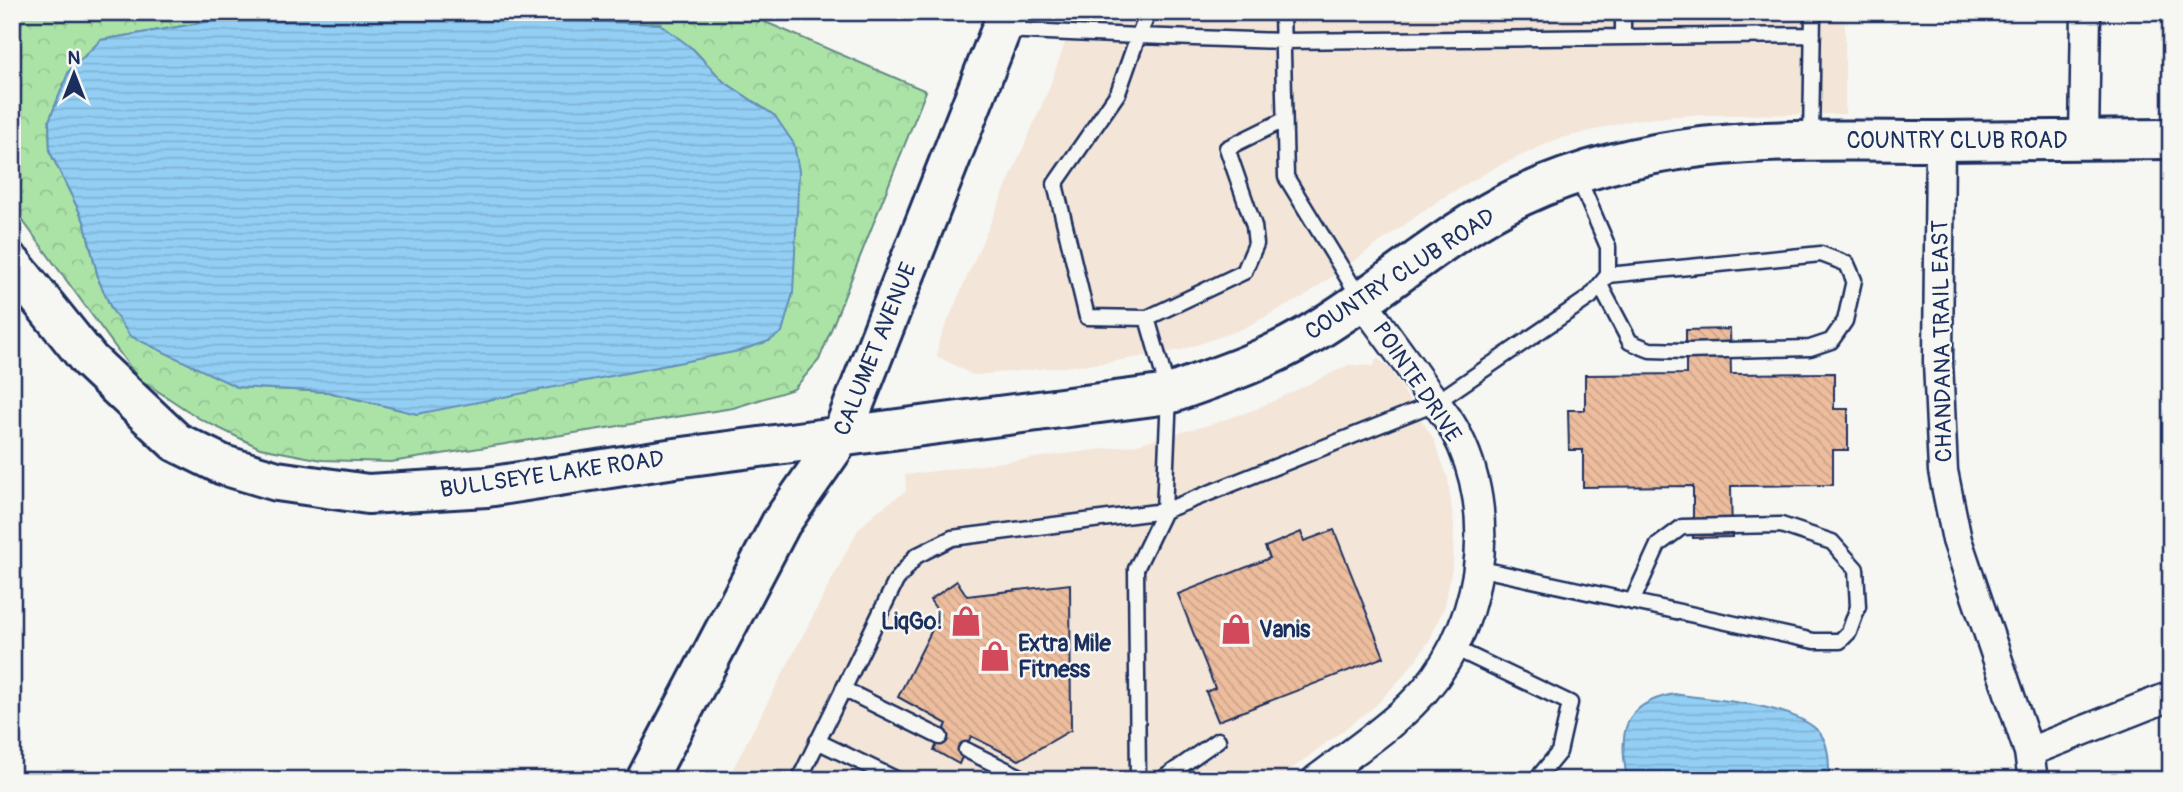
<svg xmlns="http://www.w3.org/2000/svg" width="2183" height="792" font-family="Pangolin,sans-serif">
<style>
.built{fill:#f3e5d8}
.forest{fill:url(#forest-crowns);stroke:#638982;stroke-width:2}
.water{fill:url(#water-rules);stroke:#638fb8;stroke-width:2}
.building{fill:url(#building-back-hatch);stroke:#1b2f5e;stroke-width:2}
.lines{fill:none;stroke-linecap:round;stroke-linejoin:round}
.lane-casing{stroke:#1b2f5e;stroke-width:19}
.street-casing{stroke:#1b2f5e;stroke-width:33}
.secondary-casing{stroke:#1b2f5e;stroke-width:44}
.lane{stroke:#f6f6f2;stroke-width:14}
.street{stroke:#f6f6f2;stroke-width:28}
.secondary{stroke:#f6f6f2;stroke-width:38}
.labels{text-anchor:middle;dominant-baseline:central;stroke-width:5;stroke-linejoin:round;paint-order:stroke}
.street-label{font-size:23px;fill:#1b2f5e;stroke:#f6f6f2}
.poi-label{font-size:23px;font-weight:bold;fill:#1b2f5e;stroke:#f6f6f2;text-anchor:start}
</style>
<defs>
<pattern id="forest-crowns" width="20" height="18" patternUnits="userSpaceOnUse" patternTransform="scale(1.75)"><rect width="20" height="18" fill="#abe3a7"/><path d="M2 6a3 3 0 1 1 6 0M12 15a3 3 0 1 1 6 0" fill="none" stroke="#93c392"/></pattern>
<pattern id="water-rules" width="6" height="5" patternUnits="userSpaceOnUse" patternTransform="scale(1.75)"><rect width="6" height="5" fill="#93cff4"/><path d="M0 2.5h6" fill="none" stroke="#7eb2d4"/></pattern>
<pattern id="building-back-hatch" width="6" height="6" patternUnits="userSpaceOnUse" patternTransform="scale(1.75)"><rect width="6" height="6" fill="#edbd9d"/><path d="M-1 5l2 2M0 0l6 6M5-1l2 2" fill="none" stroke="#cba38a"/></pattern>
</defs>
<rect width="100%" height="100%" fill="#f6f6f2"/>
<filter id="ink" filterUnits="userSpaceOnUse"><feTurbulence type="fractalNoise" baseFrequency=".0143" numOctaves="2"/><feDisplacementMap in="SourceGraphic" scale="14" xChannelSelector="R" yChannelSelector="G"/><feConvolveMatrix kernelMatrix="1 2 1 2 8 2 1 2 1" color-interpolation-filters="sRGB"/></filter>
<g filter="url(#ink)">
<path class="built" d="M1076 12H1845V114L1691 115 1633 120 1555 140 1496 167 1442 198 1303 297 1242 329 1181 350 1105 363 973 375 937 356 939 341 1048 91Z
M1377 358 1390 369 1434 440 1448 479 1454 526 1453 562 1445 605 1429 641 1406 673 1375 706 1277 780H727L858 530 876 512 906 491 905 475 1133 445 1212 424 1256 409 1349 365 1373 366Z"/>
<path class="forest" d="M12 12H301L282 19 218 20 101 40 69 71 49 121 50 152 84 221 99 281 112 310 237 387 328 392 417 414 775 116 723 81 693 49 518 19 505 12H742L926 91 819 360 794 389 733 408 391 462 322 460 260 448 200 419 138 378 12 206Z"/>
<path class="water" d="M301 12H505L518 19 660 24 693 49 723 81 775 116 794 144 799 171 793 293 782 332 769 341 739 351 417 414 328 392 237 387 130 336 112 310 99 281 84 221 50 152 49 121 69 71 101 40 218 20 282 19Z
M1674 694C1713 700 1786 703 1816 729 1830 741 1829 763 1829 780H1627C1619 733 1621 704 1674 694Z"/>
<path class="building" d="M1687 12H1801V16L1687 17Z
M1730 329 1731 374 1834 373V409H1848V450H1833V485L1731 486 1732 537 1693 538V486L1583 487V450H1569L1568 410H1585V375L1686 374V330Z
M1334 530 1384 657 1218 721 1206 692 1215 688 1178 594 1270 558 1265 547 1301 532 1304 541Z
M957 581 967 596 1070 584 1071 730 1019 760 971 736 959 764 934 750 947 724 898 697 940 614 930 600Z"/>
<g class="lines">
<defs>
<path id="lane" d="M1282 12 1286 177 1360 298
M1623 12V37
M1005 30 1138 36 1149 12
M1811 140 1813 12
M1600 285 1630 342 1650 350 1686 351 1810 348 1831 341 1845 321 1854 280 1847 264 1821 254 1608 275
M1147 318 1244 272 1256 244 1254 226 1227 148 1284 120
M1477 568 1814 641H1840L1849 632 1858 607 1856 569 1832 542 1781 525 1682 527 1658 545 1632 602
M1452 647 1570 703 1559 752 1536 780
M843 689 940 737
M817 741 898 780
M966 750 1027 780
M799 780 896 581 916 556 952 538 1164 511 1435 403 1590 297 1608 275V247L1577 175
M1138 780 1136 569 1164 511 1169 394 1147 318 1087 317 1055 184 1118 93 1138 36 1282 41 1813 35
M1161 780 1218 740"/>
<path id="street" d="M2084 140 2086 12
M1940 141 1938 362 1943 471 1957 540 2029 752 2033 780
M2029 752 2171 696
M1316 780C1348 755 1384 732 1412 704 1482 636 1502 515 1454 429 1446 414 1433 400 1423 386 1403 357 1382 329 1361 300"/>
<path id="secondary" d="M12 264 89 360 176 442 223 465 277 481 368 494 487 487 675 458 1169 394C1216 377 1263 362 1307 336 1381 293 1443 233 1521 196 1660 132 1793 141 1941 141 2018 141 2094 139 2171 139
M646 780 781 523 841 437 1008 12"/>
</defs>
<use href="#lane" class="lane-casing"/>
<use href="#street" class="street-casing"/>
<use href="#secondary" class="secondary-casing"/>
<use href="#lane" class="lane"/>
<use href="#street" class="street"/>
<use href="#secondary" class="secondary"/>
</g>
</g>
<defs>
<symbol id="shop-bare" viewBox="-9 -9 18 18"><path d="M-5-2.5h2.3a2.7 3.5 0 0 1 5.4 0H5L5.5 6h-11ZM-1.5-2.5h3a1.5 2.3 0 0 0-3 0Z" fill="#d1495b" stroke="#f6f6f2" stroke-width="2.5" paint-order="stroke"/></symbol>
</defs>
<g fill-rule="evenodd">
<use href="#shop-bare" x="944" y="599" width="44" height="44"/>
<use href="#shop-bare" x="1214" y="607" width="44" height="44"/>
<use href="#shop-bare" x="973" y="634" width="44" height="44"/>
</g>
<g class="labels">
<g class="street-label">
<text x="1957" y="140">COUNTRY CLUB ROAD</text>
<text transform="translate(1400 274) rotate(-33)">COUNTRY CLUB ROAD</text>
<text transform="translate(1942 341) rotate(-91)">CHANDANA TRAIL EAST</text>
<text transform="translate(875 349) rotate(-68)">CALUMET AVENUE</text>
<text transform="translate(1417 382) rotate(56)">POINTE DRIVE</text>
<text transform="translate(552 474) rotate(-8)">BULLSEYE LAKE ROAD</text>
</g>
<g class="poi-label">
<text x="943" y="621" text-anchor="end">LiqGo!</text>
<text x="1259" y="629">Vanis</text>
<text x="1018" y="643">Extra Mile<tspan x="1018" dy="26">Fitness</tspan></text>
</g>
</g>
<rect width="2183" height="792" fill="none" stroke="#f6f6f2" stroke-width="42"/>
<rect x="21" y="21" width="2141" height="750" fill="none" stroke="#1b2f5e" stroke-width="2.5" filter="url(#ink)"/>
<g transform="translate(74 74)" stroke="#f6f6f2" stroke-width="5" paint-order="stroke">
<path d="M0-5L12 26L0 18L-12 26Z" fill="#1b2f5e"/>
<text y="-10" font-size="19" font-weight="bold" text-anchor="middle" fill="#1b2f5e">N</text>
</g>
</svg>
